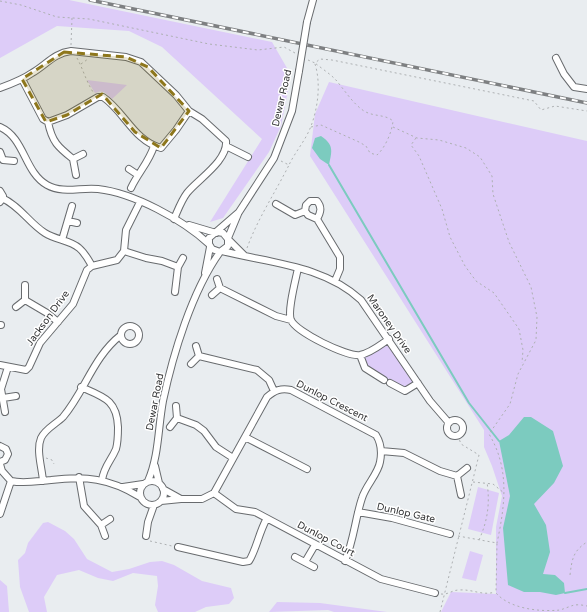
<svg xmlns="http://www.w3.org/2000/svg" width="587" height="612" font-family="'Varela Round',sans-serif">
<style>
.green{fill:#ddccf8}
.water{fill:#7ccbbf}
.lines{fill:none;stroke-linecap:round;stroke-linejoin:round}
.stream{stroke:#7ccbbf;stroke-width:2}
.minor-casing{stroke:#686b6e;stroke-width:8}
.path{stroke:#adb0b2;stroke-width:1;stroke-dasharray:2 3;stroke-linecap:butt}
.minor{stroke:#fff;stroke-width:6}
.rail-casing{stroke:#7e8082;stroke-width:3.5}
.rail{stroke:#fff;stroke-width:2;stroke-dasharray:6;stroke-linecap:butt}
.minor-bridge-casing{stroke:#686b6e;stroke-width:8;stroke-linecap:butt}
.minor-bridge{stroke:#fff;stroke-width:6}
.marked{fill:#8e771c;fill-opacity:0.2;stroke:#8e771c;stroke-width:3;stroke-dasharray:8 5;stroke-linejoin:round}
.labels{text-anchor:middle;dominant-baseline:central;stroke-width:3;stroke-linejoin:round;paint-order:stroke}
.street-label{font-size:10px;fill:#343536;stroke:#fff}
</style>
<rect width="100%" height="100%" fill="#e9edf0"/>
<path class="green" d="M0 0H69L272 42 291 75 281 126 269 152 223 218 210 222 262 139 162 47 129 31 57 26 0 58Z
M87 80 127 85 112 99C106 93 103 89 95 93Z
M329 82 587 141V612H441L451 592 496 594V527L502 496 492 466 484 447V430L310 156 315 114Z
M389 340 417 383 405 390 366 367 361 359Z
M478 487 499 493 491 535 468 529Z
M48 522 65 531 74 539 87 559 112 572 129 569 150 562 162 561 174 565 202 581 231 588 234 598 229 604 206 607 195 612H158L155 605 158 586 157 576 133 573 113 581 98 578 79 570 57 575 44 597 47 612H29L20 587 18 560 25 553 28 543 43 523Z
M470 551 483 555 476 581 462 578Z
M0 580 7 586 9 612H0Z
M277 602 320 603 387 612H334L328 610 269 612Z"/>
<path class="water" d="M321 136C334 145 332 150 329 165L320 159 312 148 315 138Z
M524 417H531L553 431 563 466 554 483 534 504 546 525 550 552 543 574 555 575 564 583 565 593 556 595 540 592H524L508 585 503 528 510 496 499 441 509 435Z"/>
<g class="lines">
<path class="stream" d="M329 165 469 403 499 441
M565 593 587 589"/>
<defs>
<path id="minor" d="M307 22 313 0
M556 58 564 74 574 87 587 89
M22 79 43 119 48 122C52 142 58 147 73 159L76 175
M0 88C11 84 22 80 32 73 46 65 54 53 71 51L126 57 141 62 176 95 189 111 202 119 226 141C228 161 197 180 187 193 181 201 178 210 174 219
M48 122 67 115 98 97H103C124 111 134 141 161 148L176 130 189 111
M0 127C25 138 24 172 47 185 63 194 81 187 98 189 134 193 183 220 209 244
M226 146 248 157
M0 152 3 160 14 161
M73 159 83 154
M129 169 138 175
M131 188C138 173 149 162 154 146
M0 191 3 196 0 202
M2 198C20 206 29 223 45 233 56 240 70 240 79 248 85 253 88 259 92 266
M276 204 295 215 305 211
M317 219 308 215 305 211 306 205 310 201H317C322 207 321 212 317 219L340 257V269L335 281
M68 221 77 223
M189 225 216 233
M218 232 223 233 228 239V246L220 252 212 249 209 244V238L239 212 274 158 292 111 299 71
M228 238 238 214
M228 239 244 255
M62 240 72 206
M124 251 146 258 162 261 178 267 175 292
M222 251C269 263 323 265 361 300L430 401 449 423
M178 267 183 258
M298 268C296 279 287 311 291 320 296 332 347 357 360 355 371 353 380 345 389 339
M205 273 210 247
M217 279 220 288
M25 285V300L47 313 58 322
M212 295 220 288 276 316 291 320
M16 307 25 300
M0 325H1
M121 335a9 9 0 1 1 18 0a9 9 0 1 1-18 0Z
M360 355 365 368 384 380
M199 356 257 370 269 380 274 391
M191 364 199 356 196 346
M0 365 26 370 29 367 40 343 73 304 87 270 92 266 117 260 124 251 126 230 140 202
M390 383 405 391 418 383
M81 387C104 397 117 400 118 427 118 434 118 442 116 449 111 461 104 466 102 480
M3 398 16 396
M5 412 1 389 8 367
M177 418 196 425 204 431 216 447 233 458
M447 428a8 8 0 1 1 16 0a8 8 0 1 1-16 0Z
M170 427 177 418 176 406
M245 437 307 469
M0 446 6 449 8 454 5 460 0 462
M381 451 404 453 440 471 457 476
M0 464 2 471 11 481
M155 466 159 483
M457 476 461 495
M457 476 467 468
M79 477 84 506 101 525 105 536
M140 493a12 12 0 1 1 24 0a12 12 0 1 1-24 0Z
M11 481C24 484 37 481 51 480 86 476 109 478 140 497
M43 481C42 468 36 450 41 438 45 429 56 424 63 417 85 391 93 357 121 335
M148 481C159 456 158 428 163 401 173 354 192 291 220 252
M123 487 143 484
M214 493 236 509 255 512 381 579 435 593
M181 499H202L214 493 267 397C275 390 281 388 291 390L376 435C381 443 382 452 380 462 378 474 366 485 362 498 355 519 354 540 345 561
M161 501 181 499 163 489
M358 512 392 518 450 534
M0 514 11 481
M101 525 110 519
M146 536 148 522 154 505
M178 547 243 562 249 561C256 550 259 533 266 520
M295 557 314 567
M305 562 315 545"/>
</defs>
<use href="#minor" class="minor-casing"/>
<path class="path" d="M0 1 21 5 57 17 89 19 209 44 258 50 284 47 295 53
M71 45 72 18
M77 58C83 69 86 81 93 92
M308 60 315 63 320 59 332 60 534 101 541 110 555 106 587 111
M81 64 88 59
M311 127 321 125 359 142 366 146 370 153 377 155C385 148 392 132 393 121 385 114 374 117 364 111 352 103 344 89 335 79 329 73 321 68 315 63
M393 127 417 138 439 140 466 148 480 157 492 176 493 194 509 242 531 287 537 317 536 340 518 374 510 404 489 434C510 469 505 505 497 543
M416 138 411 145 419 156 442 209 450 237 465 266 476 281 494 293 519 329 523 350 522 363
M281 161 289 165C295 152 306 140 311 126 318 108 321 83 315 64
M247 248C258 218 275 193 289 165
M46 458 52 460 54 464
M473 482 493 484 504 493
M458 536 497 543 496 593C510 609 540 612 560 610 573 606 573 603 587 606
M479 540C488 520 490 503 487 482
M150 541 172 546
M570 575C572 559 573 551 587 542
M441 594C448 595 452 590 459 590 473 589 482 596 495 592
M440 612 479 455 461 444 458 436"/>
<use href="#minor" class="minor"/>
<defs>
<path id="rail" d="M90 0 587 103"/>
</defs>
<use href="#rail" class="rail-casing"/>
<use href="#rail" class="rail"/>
<defs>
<path id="minor-bridge" d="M299 71 307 22"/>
</defs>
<use href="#minor-bridge" class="minor-bridge-casing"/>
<use href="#minor-bridge" class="minor-bridge"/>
</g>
<path class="marked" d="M64 52 126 57 148 67 189 111 161 148 135 132 102 94 67 115 46 122 22 79Z"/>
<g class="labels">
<g class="street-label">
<text transform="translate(282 98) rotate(-77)">Dewar Road</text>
<text transform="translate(48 318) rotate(-54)">Jackson Drive</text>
<text transform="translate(389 324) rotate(55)">Maroney Drive</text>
<text transform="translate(332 401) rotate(27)">Dunlop Crescent</text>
<text transform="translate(155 402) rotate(-79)">Dewar Road</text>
<text transform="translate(406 513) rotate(13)">Dunlop Gate</text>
<text transform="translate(326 539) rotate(28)">Dunlop Court</text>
</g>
</g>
</svg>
